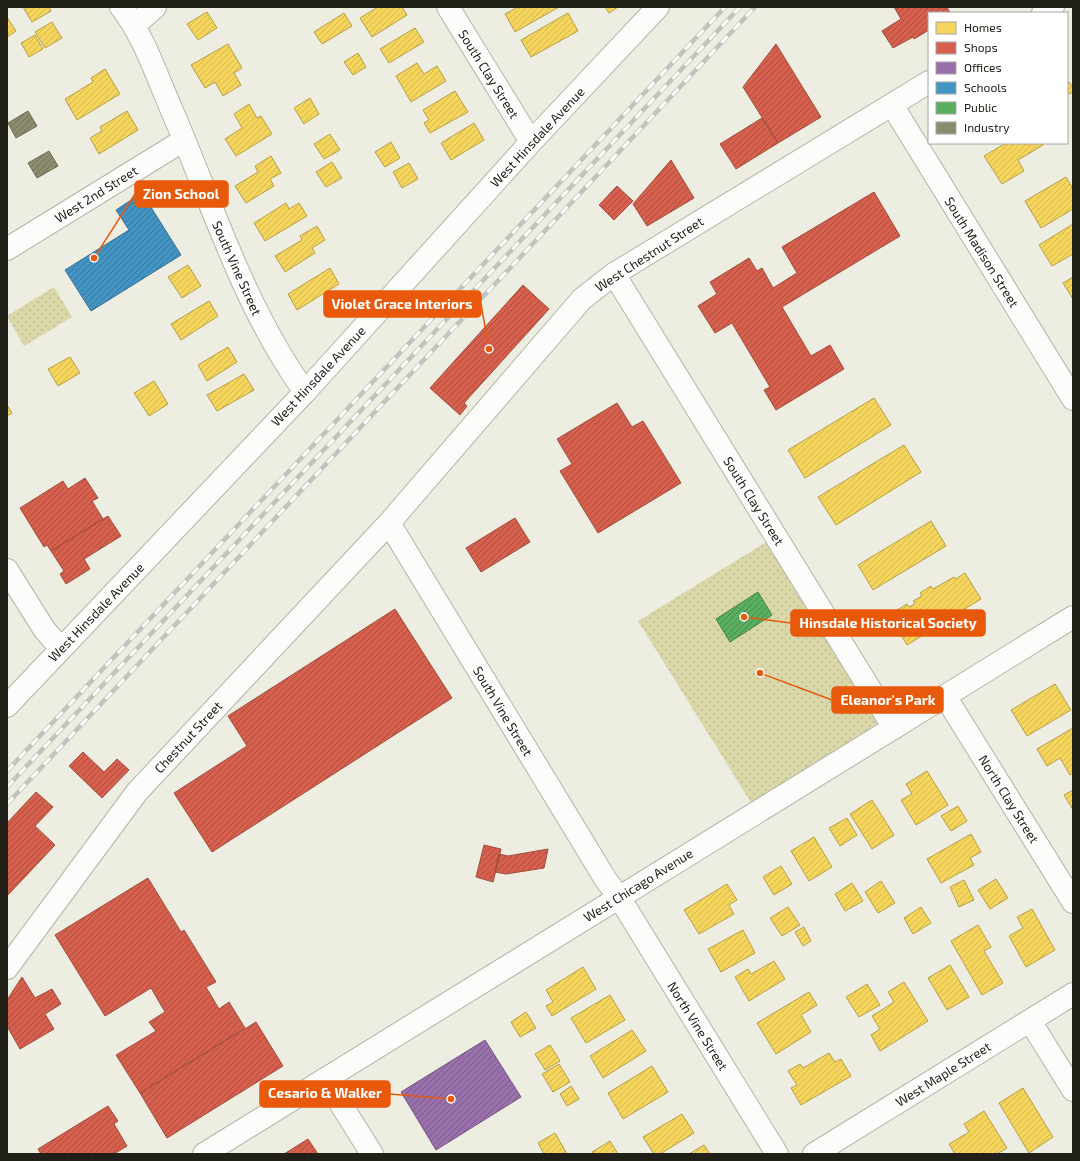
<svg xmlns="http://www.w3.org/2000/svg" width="1080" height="1161" font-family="'Exo 2',sans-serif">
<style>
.park{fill:url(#park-dots)}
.homes{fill:url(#homes-hatch);stroke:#b69f48}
.shops{fill:url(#shops-hatch);stroke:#a04d3d}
.offices{fill:url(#offices-hatch);stroke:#75587f}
.schools{fill:url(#schools-hatch);stroke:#397090}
.public{fill:url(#public-hatch);stroke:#49834b}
.industry{fill:url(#industry-hatch);stroke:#6c6c54}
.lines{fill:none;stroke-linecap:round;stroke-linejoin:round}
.minor-casing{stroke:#b3b3a9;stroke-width:24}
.major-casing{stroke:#b3b3a9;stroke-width:24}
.minor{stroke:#fcfcfa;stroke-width:22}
.major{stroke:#fcfcfa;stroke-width:22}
.rail-casing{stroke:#c2c2bf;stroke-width:4.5}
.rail{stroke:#fff;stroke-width:3;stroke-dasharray:9;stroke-linecap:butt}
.labels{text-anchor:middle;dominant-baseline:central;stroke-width:4;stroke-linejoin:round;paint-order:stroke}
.street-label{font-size:13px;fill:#212018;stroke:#fff}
.leader{fill:none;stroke:#e8590c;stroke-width:1.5}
.callout-dot{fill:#e8590c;stroke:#fff;stroke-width:1.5}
.callout{fill:#e8590c;stroke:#e8590c;stroke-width:1.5}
.callout-label{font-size:14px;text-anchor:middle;font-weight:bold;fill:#fff}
</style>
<defs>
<pattern id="park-dots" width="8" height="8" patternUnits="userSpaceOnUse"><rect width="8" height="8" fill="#dad7a9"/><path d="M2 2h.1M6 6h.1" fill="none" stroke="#bbb891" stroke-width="1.8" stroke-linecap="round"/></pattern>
<pattern id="homes-hatch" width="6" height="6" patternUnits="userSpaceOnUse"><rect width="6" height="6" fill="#f6d55c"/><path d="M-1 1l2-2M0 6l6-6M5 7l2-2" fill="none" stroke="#d3b74f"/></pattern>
<pattern id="shops-hatch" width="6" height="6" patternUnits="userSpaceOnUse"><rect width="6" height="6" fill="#d6604d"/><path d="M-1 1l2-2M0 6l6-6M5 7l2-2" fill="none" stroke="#ad4f3f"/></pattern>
<pattern id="offices-hatch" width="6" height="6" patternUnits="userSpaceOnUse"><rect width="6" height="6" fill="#9970ab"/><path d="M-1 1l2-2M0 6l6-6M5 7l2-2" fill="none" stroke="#7c5c8a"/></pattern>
<pattern id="schools-hatch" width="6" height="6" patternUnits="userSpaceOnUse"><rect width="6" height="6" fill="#4393c3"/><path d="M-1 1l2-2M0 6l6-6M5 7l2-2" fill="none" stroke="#38789d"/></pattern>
<pattern id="public-hatch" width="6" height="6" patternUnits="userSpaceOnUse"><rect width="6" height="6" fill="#5aae61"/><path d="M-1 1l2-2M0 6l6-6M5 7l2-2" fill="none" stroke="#4a8d4f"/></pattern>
<pattern id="industry-hatch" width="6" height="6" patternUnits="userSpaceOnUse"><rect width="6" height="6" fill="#8c8c6e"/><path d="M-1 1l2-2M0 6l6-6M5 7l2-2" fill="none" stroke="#727259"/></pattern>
</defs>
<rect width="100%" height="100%" fill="#eeede1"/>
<path class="park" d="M54 287 72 317 24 346 7 316Z
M768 541 881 725 752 804 638 621Z"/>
<path class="homes" d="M23 7H49L51 11 32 22Z
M378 7H402L407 15 372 37 360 18Z
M518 7H559L515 32 505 14Z
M605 7H618L609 13Z
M207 12 217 28 198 40 187 24Z
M344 13 352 26 322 44 314 32Z
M568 13 578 31 531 57 521 40Z
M7 17 16 31 7 37Z
M52 22 62 38 45 48 35 32Z
M415 28 424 42 389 63 380 49Z
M35 35 43 49 29 57 21 43Z
M228 44 242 68 234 73 241 85 223 96 215 82 205 88 191 65Z
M358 53 366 67 353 75 344 62Z
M417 63 424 74 437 66 446 81 411 102 396 76Z
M105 69 120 94 77 120 65 99 93 82 91 78Z
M1069 82 1073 87V92L1067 95V83Z
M455 91 468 112 430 133 424 123 429 120 423 110Z
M310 98 319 114 304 124 294 108Z
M249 104 257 118 261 116 272 134 236 156 225 139 242 128 234 114Z
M127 111 138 130 99 154 90 138 102 131 100 127Z
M474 123 484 140 451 160 441 143Z
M330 134 340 150 324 159 314 144Z
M391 142 400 158 385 167 375 152Z
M1006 143H1042L1043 145 1018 160 1024 171 1002 184 984 156Z
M271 156 281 173 270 179 274 186 246 203 235 186 258 172 255 166Z
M332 162 342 178 326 187 316 172Z
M409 163 418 179 402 188 393 172Z
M1066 177 1073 189V209L1041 228 1025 201Z
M286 203 289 209 299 203 307 216 265 241 254 223Z
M1073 224V254L1052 266 1039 245Z
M317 226 325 240 312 248 315 253 285 272 275 256 302 240 300 236Z
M188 265 201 286 182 298 168 277Z
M330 268 339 284 297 310 288 294Z
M1073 277V299L1063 283Z
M209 301 218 316 181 340 171 324Z
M228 347 237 362 207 381 198 365Z
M70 357 80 373 58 386 48 369Z
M244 374 254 390 217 411 207 395Z
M154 381 168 404 149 416 134 393Z
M874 398 891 425 805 478 788 450Z
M7 405 12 413 7 416Z
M904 445 921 472 836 525 818 497Z
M931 521 946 546 873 590 858 565Z
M965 573 981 599 955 615 953 613 937 624 938 626 907 645 889 615 907 604 909 607 915 604 913 601 922 596 920 593 931 586 933 589 954 577 956 579Z
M1055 684 1071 710 1027 736 1011 710Z
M1073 728V773L1070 775 1060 758 1047 766 1037 749Z
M927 771 948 805 916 825 901 800 912 794 906 784Z
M1073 790V810L1064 795Z
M872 800 894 835 872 849 850 814Z
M958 806 967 821 951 831 941 816Z
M847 818 857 835 840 846 829 828Z
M971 834 981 852 970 858 974 865 941 883 927 859Z
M814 837 832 867 809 881 791 851Z
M781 866 792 884 774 895 763 877Z
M996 879 1008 898 990 909 978 890Z
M964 880 974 900 959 907 950 887Z
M881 881 895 903 878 913 865 892Z
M852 883 863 901 845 911 835 894Z
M727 884 737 900 729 905 734 914 699 934 684 910Z
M788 907 800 925 782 936 770 918Z
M921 907 931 923 913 934 904 918Z
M1032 909 1055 950 1026 967 1009 936 1023 928 1017 917Z
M978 925 991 947 984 951 1003 983 982 995 951 941Z
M804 927 811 941 803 946 795 932Z
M743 930 755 953 721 972 708 949Z
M774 961 785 979 749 1001 735 977 748 969 751 974Z
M950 965 969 997 947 1010 928 978Z
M583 967 596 989 552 1016 546 1006 553 1002 546 990Z
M904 982 928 1021 880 1051 871 1035 880 1029 872 1016 894 1002 888 992Z
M867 984 880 1005 859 1017 846 997Z
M809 992 817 1005 801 1015 811 1032 776 1054 757 1023Z
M610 995 625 1020 586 1043 571 1018Z
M526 1012 536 1028 520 1037 511 1022Z
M632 1030 646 1051 603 1078 590 1056Z
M550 1045 560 1061 545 1070 535 1054Z
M829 1053 835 1062 841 1059 851 1076 801 1105 791 1088 797 1085 788 1071 800 1064 803 1068Z
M559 1064 570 1082 553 1092 542 1074Z
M652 1066 668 1092 623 1119 608 1093Z
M571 1086 579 1099 567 1106 560 1094Z
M1023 1088 1053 1137 1029 1153 999 1103Z
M984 1111 1007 1148 997 1154H955L949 1144 969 1132 964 1124Z
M682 1114 694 1133 660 1154H654L643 1137Z
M555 1133 567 1154H544L538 1143Z
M610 1141 618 1154H593L592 1152Z
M704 1145 710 1154H689Z"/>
<path class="shops" d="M894 7H947L950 13H929V30L914 39 913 37 893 48 882 31 901 19Z
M776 44 821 117 778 143 743 87Z
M762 118 778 143 736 169 720 144Z
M671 160 694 198 647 226 633 204Z
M617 186 633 201 614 220 599 205Z
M874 192 900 236 782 307 811 356 830 345 844 369 776 410 764 390 770 387 732 323 715 333 698 306 717 294 710 282 749 258 757 271 762 268 773 288 797 273 782 247Z
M523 285 549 309 464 403 467 406 460 415 430 388Z
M617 403 632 427 643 421 681 483 598 533 560 471 572 464 557 439Z
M85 478 98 498 92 501 103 519 51 551 47 545 44 547 20 508 63 481 68 489Z
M108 516 121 536 84 559 90 569 66 584 60 574 64 571 51 551Z
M515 518 530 542 481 572 466 548Z
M395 609 452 698 212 852 174 793 247 746 228 716Z
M83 752 104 772 117 759 129 770 102 798 69 766Z
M36 792 53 807 35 826 55 845 7 896V823Z
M484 845 501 849 493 882 476 877Z
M548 849 544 868 506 874 495 872 499 854 508 856Z
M148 878 181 932 184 930 216 982 206 987 219 1009 229 1002 245 1028 140 1093 116 1055 156 1031 149 1022 165 1012 151 988 105 1016 55 935Z
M22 977 35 998 52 989 61 1004 45 1014 54 1029 20 1049 7 1026V1000Z
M256 1022 283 1066 167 1138 140 1093Z
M108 1106 118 1121 114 1124 127 1146 114 1154H41L38 1149Z
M308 1139 318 1154H284Z"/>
<path class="offices" d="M485 1040 521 1097 436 1150 401 1092Z"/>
<path class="schools" d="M142 193 181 255 91 311 65 270 129 230 116 210Z"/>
<path class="public" d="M758 592 772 615 730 642 716 619Z"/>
<path class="industry" d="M28 111 37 126 16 138 8 123Z
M49 151 58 166 37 178 28 163Z"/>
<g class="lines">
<defs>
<path id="minor" d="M121 7C145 38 157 77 173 113 214 208 244 307 305 392
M448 7 531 142
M1043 13 1053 7
M135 25 155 7
M892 105 1073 399
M7 249 184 140
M614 274 894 728
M389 523 606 880 619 897 777 1154
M7 570 44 629 61 649
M945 696 1073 902
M7 706 305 392 531 142 658 7
M7 968 137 792 389 523 582 299 614 274 929 82
M1030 1021 1073 1090
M325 1079 372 1154
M814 1154 1073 994"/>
<path id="major" d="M204 1154 1073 617"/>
</defs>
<use href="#minor" class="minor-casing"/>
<use href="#major" class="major-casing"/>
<use href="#minor" class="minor"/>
<use href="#major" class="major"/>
<defs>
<path id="rail" d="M7 771 725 7
M7 787 740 7
M7 804 755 7"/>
</defs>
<use href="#rail" class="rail-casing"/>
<use href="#rail" class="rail"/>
</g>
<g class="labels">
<g class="street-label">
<text transform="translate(489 74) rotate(58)">South Clay Street</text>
<text transform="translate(537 137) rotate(-47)">West Hinsdale Avenue</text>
<text transform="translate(96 194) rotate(-32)">West 2nd Street</text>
<text transform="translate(982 252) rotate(58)">South Madison Street</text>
<text transform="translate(649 254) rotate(-33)">West Chestnut Street</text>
<text transform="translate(237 268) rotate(66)">South Vine Street</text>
<text transform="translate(318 376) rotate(-47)">West Hinsdale Avenue</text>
<text transform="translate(754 501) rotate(58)">South Clay Street</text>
<text transform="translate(96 612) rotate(-46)">West Hinsdale Avenue</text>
<text transform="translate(503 711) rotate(59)">South Vine Street</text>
<text transform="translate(188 737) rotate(-47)">Chestnut Street</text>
<text transform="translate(1009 799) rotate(58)">North Clay Street</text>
<text transform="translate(638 885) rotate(-32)">West Chicago Avenue</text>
<text transform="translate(698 1026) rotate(58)">North Vine Street</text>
<text transform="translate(943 1074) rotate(-32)">West Maple Street</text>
</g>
</g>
<path class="leader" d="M94 258L135 194M489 349L481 304M744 617L791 623M760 673L832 700M451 1099L390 1094"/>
<g class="callout-dot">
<circle cx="94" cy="258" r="4"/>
<circle cx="489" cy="349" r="4"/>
<circle cx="744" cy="617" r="4"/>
<circle cx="760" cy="673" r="4"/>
<circle cx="451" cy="1099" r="4"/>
</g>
<g class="callout">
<rect x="135" y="181" width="93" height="26" rx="4"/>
<rect x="324" y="291" width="157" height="26" rx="4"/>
<rect x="791" y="610" width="194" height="26" rx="4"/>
<rect x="832" y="687" width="111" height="26" rx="4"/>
<rect x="260" y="1081" width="130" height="26" rx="4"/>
</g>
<g class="callout-label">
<text x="181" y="199">Zion School</text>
<text x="402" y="309">Violet Grace Interiors</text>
<text x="888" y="628">Hinsdale Historical Society</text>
<text x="888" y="705">Eleanor's Park</text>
<text x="325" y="1098">Cesario &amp; Walker</text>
</g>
<rect width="1080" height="1161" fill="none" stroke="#212018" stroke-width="16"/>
<rect x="928" y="12" width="140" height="132" fill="#ffffff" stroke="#a6a6a3"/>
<rect x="936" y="22" width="20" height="12" fill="#f6d55c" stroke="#a6a6a3"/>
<text x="964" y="32" font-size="12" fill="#212018">Homes</text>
<rect x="936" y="42" width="20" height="12" fill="#d6604d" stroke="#a6a6a3"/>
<text x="964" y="52" font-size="12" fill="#212018">Shops</text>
<rect x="936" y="62" width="20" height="12" fill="#9970ab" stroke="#a6a6a3"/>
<text x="964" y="72" font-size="12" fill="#212018">Offices</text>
<rect x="936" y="82" width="20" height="12" fill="#4393c3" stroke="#a6a6a3"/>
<text x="964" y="92" font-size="12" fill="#212018">Schools</text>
<rect x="936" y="102" width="20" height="12" fill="#5aae61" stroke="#a6a6a3"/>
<text x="964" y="112" font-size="12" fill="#212018">Public</text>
<rect x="936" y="122" width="20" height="12" fill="#8c8c6e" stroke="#a6a6a3"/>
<text x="964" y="132" font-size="12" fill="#212018">Industry</text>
</svg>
